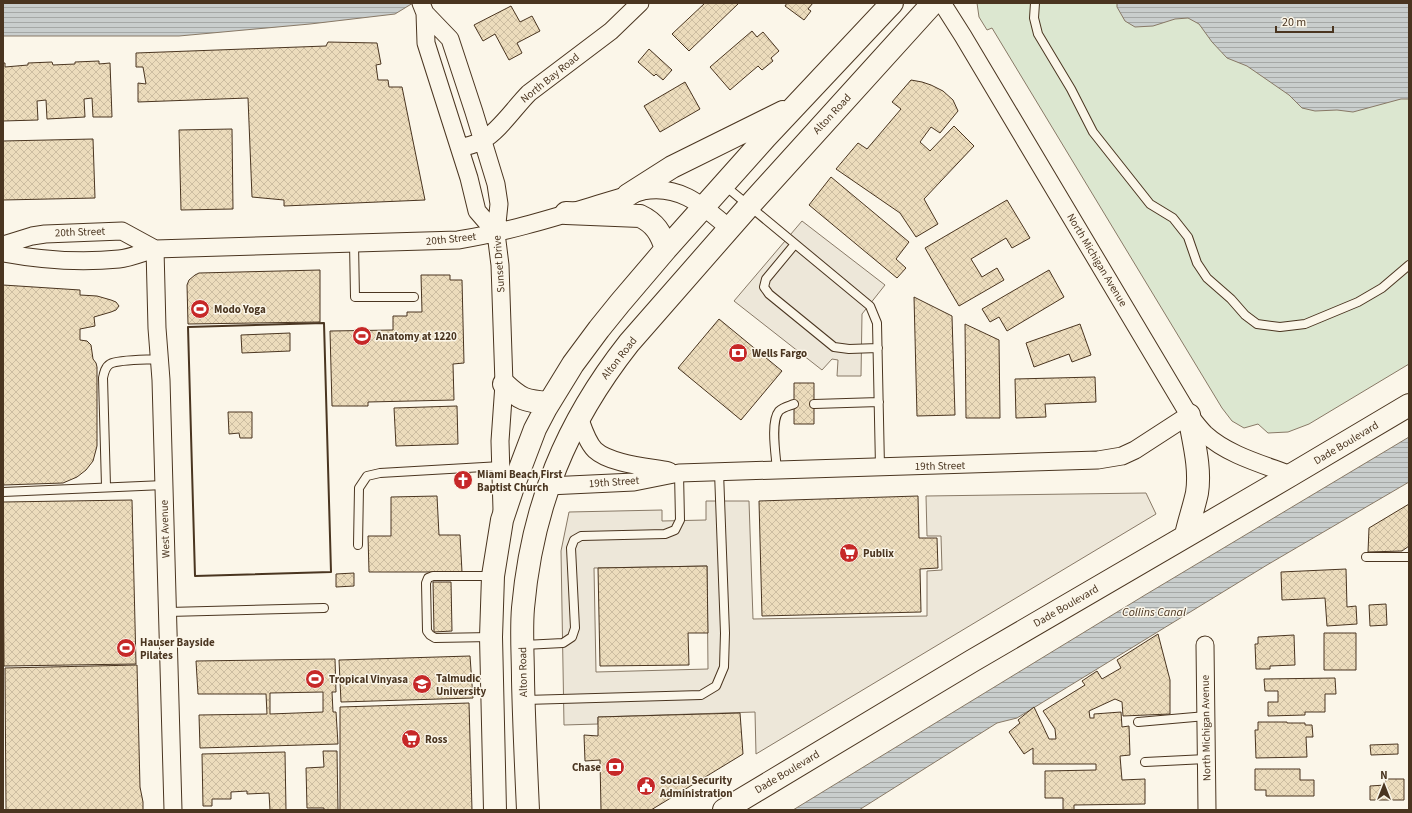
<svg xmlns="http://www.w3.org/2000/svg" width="1412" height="813" font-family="'Source Sans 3',sans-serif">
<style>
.grass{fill:#dce7d0;stroke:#887966}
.parking{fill:#ede7d9;stroke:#887966;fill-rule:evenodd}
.water{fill:url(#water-rules);stroke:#887966}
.building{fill:url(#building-cross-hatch);stroke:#4a3520;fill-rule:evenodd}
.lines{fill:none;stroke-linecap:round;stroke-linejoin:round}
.service-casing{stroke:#4a3520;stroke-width:10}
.minor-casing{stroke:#4a3520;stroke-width:19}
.secondary-casing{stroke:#4a3520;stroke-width:24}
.trunk-casing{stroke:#4a3520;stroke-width:24}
.service{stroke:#fbf6e9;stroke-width:8}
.minor{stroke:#fbf6e9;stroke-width:17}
.secondary{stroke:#fbf6e9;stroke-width:22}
.trunk{stroke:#fbf6e9;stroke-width:22}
.wall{stroke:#4a3520;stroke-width:2}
.labels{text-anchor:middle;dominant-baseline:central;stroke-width:3;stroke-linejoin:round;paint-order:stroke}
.street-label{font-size:11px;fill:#4a3520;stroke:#fbf6e9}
.poi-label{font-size:11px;font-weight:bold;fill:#4a3520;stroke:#fbf6e9;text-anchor:start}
.water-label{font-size:12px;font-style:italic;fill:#4a3520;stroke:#fbf6e9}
</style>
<defs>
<pattern id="water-rules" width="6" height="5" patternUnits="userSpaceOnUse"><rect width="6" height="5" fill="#c9cecd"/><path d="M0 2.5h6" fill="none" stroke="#a5a8a6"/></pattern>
<pattern id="building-cross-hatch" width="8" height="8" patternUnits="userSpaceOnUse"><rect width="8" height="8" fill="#ecdcbc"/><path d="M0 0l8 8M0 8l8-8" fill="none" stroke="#ccbda1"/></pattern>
</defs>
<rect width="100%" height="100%" fill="#fbf6e9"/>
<path class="grass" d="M977 3H1409V364L1309 424 1288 432 1268 433 1258 424 1244 428 1232 421 1222 408 992 28 987 30 979 17Z"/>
<path class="parking" d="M802 221 885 285 862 314 861 376H837L838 360 832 359 822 370 734 301Z
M1146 493 1156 514 756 754 755 712 598 717V724L564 725 561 551 569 512 662 510V521L706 520V501H749L753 619 927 616V571L942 570 941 536H927L926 496ZM707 566 708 669 596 672 594 568Z"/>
<path class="water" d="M3 3H413L395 14 310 24 179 36H3Z
M1117 3H1409V99H1401L1353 112 1337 110 1315 111 1302 108 1289 95 1247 66 1227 58 1212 42 1199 24 1188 18 1175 19 1153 26 1135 27 1125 21 1117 7Z
M1409 437V482L1267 565 1017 718 997 723 859 810H793L1145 595Z"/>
<path class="building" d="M705 3H739L689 51 672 34Z
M787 3H813L808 9 811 11 804 20 785 6Z
M511 6 520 22 532 16 540 31 517 43 522 53 509 60 495 34 483 41 474 25Z
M752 31 757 37 763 32 779 51 771 58 773 61 762 70 758 66 730 90 710 67Z
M328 42 377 43 381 64 376 65 378 80H388L389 87H402L425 200 284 206V200L252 197 248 98 138 102V83L146 84 143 67H136V53L326 46Z
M649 49 672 70 663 80 656 74 654 76 638 62Z
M99 61V64L110 63 112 117H93L92 98 84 99 85 117 47 119 46 100 37 101 38 120 3 121V63H5V67L28 65V63L52 62 53 65 75 64V62Z
M911 80 922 82 931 85 943 91 953 100 958 111 940 133 931 127 920 142 930 151 954 126 974 146 924 199 938 224 916 237 900 213 836 169 858 143 867 149 901 109 892 102Z
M685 82 700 109 660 132 644 106Z
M232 129 233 209 181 210 179 130Z
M93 139 95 198 3 200V141Z
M831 177 909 242 896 259 906 268 897 278 809 205Z
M1007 200 1030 238 1012 248 1006 238 971 259 982 277 997 268 1004 280 959 306 925 248Z
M320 270V322L188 324 187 285 189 280 195 275 199 273Z
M1049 270 1064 297 1007 331 999 317 990 322 982 309Z
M421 275H450V280H462L464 363 453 364 454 400 368 402V406H332L330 331 393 330V316H407V312H422Z
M3 285 80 290V295L97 296 111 300 116 302 119 306 116 310 111 312 94 317 95 326 80 329V340L87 341 91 345 93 359 96 363 97 367V446L93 461 86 470 77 477 63 483 3 485Z
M914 297 952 316 955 415 917 416Z
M719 319 782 371 741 420 678 368Z
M965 324 999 340 1000 418H966Z
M1080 324 1091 355 1072 362 1069 354 1034 367 1026 343Z
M290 333V351L242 353 241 335Z
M1095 377 1096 402 1045 404 1046 417 1016 418 1015 379Z
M794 383H814V424H794Z
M457 406 458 444 396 446 394 408Z
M228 412H252V438H240L239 433 229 434Z
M437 496 439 535H460L462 572H369L368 536H391V497Z
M918 496 919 538H937L938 568 920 569 921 612 762 616 759 501Z
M132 500 136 664 4 666 3 502Z
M1409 504V546L1402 551 1368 552 1369 528Z
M707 566 708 633H688L689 665 600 666 598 568Z
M1346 569 1347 607 1356 606 1357 624 1327 626 1325 598 1282 600 1281 572Z
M354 573V586L336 587V574Z
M433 582H451L452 631 434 632Z
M1386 604 1387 625 1370 626 1369 605Z
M1324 633H1356V670H1324Z
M1158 634 1170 680V714L1123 716 1122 702 1115 699 1089 711 1090 718H1094V714L1121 712 1122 727 1129 726 1130 755 1120 756 1122 780 1145 779V804L1074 805V810H1063V798H1045V771L1096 770V764H1033V748L1024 754 1009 732 1020 723 1018 720 1034 707 1049 739H1056L1055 729 1043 711 1085 685 1082 681 1097 671 1102 679 1121 668 1117 660Z
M1294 635 1295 665 1270 666V669H1256L1255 644H1258V637Z
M470 656 473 698 341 702 339 660Z
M335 659 336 692H332L333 712H336L338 744 200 748 199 715 267 714 266 694H198L196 661ZM323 692V712L270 714V693Z
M137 665 140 787 143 802V810H6L5 668Z
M1335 678 1336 694H1325V712H1305V715L1268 716V702H1278V691H1265L1264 679Z
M469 703 472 810H340V707Z
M740 713 743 754 651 810H601L600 760 585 761 584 735 598 736V717Z
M1258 722H1287V723H1305V725H1312L1313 737H1306L1307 757 1256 758 1255 730H1258Z
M1398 744V754L1371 755 1370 745Z
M323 751H337L338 810H324V808H307L306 768 324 767Z
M285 752 286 810H270L269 793 247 794V791L231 792V799H212V806H203L202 754Z
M1255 769H1300V780H1314V796H1266V790H1255Z
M1385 779H1404V800H1370V786L1385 785Z"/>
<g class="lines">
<defs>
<path id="service" d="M1035 3 1034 18 1038 34 1071 89 1093 132 1150 204 1173 218 1188 237 1197 263 1207 278 1231 299 1245 315 1257 324 1280 327 1305 324 1358 302 1382 288 1409 265
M724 185 870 306 877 323 880 467
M354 243 355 297H414
M795 244 766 279 764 287 769 294 834 347 849 349 878 348
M814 404 879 402
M777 470C776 456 770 422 779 411 783 407 789 406 794 404
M106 486 103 378C104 373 105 367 110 364 119 359 148 360 159 359
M3 492 164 485
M358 545 359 488 367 476 380 473 501 466
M1366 557H1409
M168 612 324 608
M491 637 435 638 430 635 427 631 426 583 428 578 433 576H492
M524 645 563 643 572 637 575 628 571 548 574 540 581 536 665 534 675 530 680 520 679 473
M525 700 701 695 716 686 724 667 725 633 719 472
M1138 722 1206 716
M1145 762 1206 759"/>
<path id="minor" d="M421 3 425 13 450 39 474 112 496 184 499 204 496 233 500 265 504 384 500 441 502 510
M942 3 963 36 1189 415C1194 421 1199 428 1205 434 1228 455 1262 464 1291 475
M425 13 426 43 469 178 477 211 496 233
M460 148C467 146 477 144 483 140 499 131 515 107 529 93L611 31 640 3
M3 245 32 236 45 234 122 231 155 249
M155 249 157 328 161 380 173 810
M3 253C41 260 80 263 119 259 130 258 144 252 155 249L458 240C521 230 582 208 643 191 680 184 703 206 729 228
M579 417C583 428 587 442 595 450 610 464 649 467 669 471
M548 486 634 482 679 473 1098 460 1122 456 1135 450 1189 415
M1205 645 1207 810"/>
<path id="secondary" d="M1186 535C1189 521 1194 507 1197 493 1201 467 1193 440 1189 415
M724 810 972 661 1291 475 1409 405"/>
<path id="trunk" d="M628 195 672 167 783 112
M566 213 640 216C655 223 661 233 666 249
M504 384C521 400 525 401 549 403
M495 810 491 637 493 576 502 520 513 487 535 429 546 408 573 364 599 329 620 303 666 249 766 137 892 3
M528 810C526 767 524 724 523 680 523 656 521 632 523 608 532 506 566 423 629 343L749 206 933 3"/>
</defs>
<use href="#service" class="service-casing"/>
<use href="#minor" class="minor-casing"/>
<use href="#secondary" class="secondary-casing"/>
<use href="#trunk" class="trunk-casing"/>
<use href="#service" class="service"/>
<use href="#minor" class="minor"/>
<use href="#secondary" class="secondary"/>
<use href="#trunk" class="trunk"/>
<path class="wall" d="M324 323 331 572 195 576 188 327Z"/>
</g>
<defs>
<symbol id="stadium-disc" viewBox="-11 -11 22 22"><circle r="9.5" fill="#c62828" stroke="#fbf6e9"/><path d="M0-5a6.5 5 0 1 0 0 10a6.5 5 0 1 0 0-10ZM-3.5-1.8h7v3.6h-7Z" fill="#fff"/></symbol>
<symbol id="bank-disc" viewBox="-11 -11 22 22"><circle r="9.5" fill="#c62828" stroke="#fbf6e9"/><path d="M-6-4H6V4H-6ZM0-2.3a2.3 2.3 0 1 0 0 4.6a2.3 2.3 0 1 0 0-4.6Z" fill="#fff"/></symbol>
<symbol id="church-disc" viewBox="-11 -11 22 22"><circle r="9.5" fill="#c62828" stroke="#fbf6e9"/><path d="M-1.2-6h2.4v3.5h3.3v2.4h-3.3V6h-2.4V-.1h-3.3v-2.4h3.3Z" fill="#fff"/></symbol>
<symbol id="supermarket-disc" viewBox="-11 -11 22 22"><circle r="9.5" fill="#c62828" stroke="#fbf6e9"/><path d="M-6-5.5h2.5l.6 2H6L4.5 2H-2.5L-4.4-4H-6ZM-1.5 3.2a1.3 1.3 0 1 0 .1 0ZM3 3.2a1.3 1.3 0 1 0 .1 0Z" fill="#fff"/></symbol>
<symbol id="school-disc" viewBox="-11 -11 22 22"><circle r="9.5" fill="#c62828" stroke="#fbf6e9"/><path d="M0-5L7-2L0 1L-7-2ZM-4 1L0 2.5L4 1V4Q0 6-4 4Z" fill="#fff"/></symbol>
<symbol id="civic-disc" viewBox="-11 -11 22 22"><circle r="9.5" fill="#c62828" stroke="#fbf6e9"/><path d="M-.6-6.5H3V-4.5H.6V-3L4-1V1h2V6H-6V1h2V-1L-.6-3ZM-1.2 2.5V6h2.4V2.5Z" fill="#fff"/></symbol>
</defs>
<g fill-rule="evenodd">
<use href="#stadium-disc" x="189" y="298" width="22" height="22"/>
<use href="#stadium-disc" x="351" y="325" width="22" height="22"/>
<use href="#bank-disc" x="727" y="342" width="22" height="22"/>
<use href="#church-disc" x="452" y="469" width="22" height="22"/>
<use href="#supermarket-disc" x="838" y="542" width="22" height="22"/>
<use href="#stadium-disc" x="115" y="637" width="22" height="22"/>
<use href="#stadium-disc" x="304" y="668" width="22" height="22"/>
<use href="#school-disc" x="411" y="673" width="22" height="22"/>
<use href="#supermarket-disc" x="400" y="728" width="22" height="22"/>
<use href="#bank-disc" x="604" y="756" width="22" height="22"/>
<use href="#civic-disc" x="635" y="775" width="22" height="22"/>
</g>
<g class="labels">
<g class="street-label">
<text transform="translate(550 78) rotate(-39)">North Bay Road</text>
<text transform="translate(832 114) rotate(-47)">Alton Road</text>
<text transform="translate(80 232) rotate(-2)">20th Street</text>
<text transform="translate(451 239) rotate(-6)">20th Street</text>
<text transform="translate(1097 260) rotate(59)">North Michigan Avenue</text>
<text transform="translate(499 264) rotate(-94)">Sunset Drive</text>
<text transform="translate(619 358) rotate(-52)">Alton Road</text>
<text transform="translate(1346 443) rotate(-31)">Dade Boulevard</text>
<text transform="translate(940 466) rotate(-1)">19th Street</text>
<text transform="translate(614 482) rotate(-4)">19th Street</text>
<text transform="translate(165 529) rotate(-92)">West Avenue</text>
<text transform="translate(1066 606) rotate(-30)">Dade Boulevard</text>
<text transform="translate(523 672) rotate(-91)">Alton Road</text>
<text transform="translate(1206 728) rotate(-91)">North Michigan Avenue</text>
<text transform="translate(787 772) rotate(-31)">Dade Boulevard</text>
</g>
<g class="poi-label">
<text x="214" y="309">Modo Yoga</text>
<text x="376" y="336">Anatomy at 1220</text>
<text x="752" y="353">Wells Fargo</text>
<text x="477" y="474">Miami Beach First<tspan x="477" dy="13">Baptist Church</tspan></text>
<text x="863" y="553">Publix</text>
<text x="140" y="642">Hauser Bayside<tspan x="140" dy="13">Pilates</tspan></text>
<text x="436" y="678">Talmudic<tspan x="436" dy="13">University</tspan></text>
<text x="329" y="679">Tropical Vinyasa</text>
<text x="425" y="739">Ross</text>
<text x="601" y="767" text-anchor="end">Chase</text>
<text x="660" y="780">Social Security<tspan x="660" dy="13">Administration</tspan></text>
</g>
<g class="water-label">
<text x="1154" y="612">Collins Canal</text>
</g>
</g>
<rect width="1412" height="813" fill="none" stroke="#4a3520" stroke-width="8"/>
<g transform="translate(1384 785)" stroke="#fbf6e9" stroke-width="3" paint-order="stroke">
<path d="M0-3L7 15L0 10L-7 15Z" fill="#4a3520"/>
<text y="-6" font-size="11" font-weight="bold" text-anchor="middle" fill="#4a3520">N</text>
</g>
<path d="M1276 26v6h57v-6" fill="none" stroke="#4a3520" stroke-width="2"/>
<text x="1282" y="26" font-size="12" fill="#4a3520" stroke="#fbf6e9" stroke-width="3" paint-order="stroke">20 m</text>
</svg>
